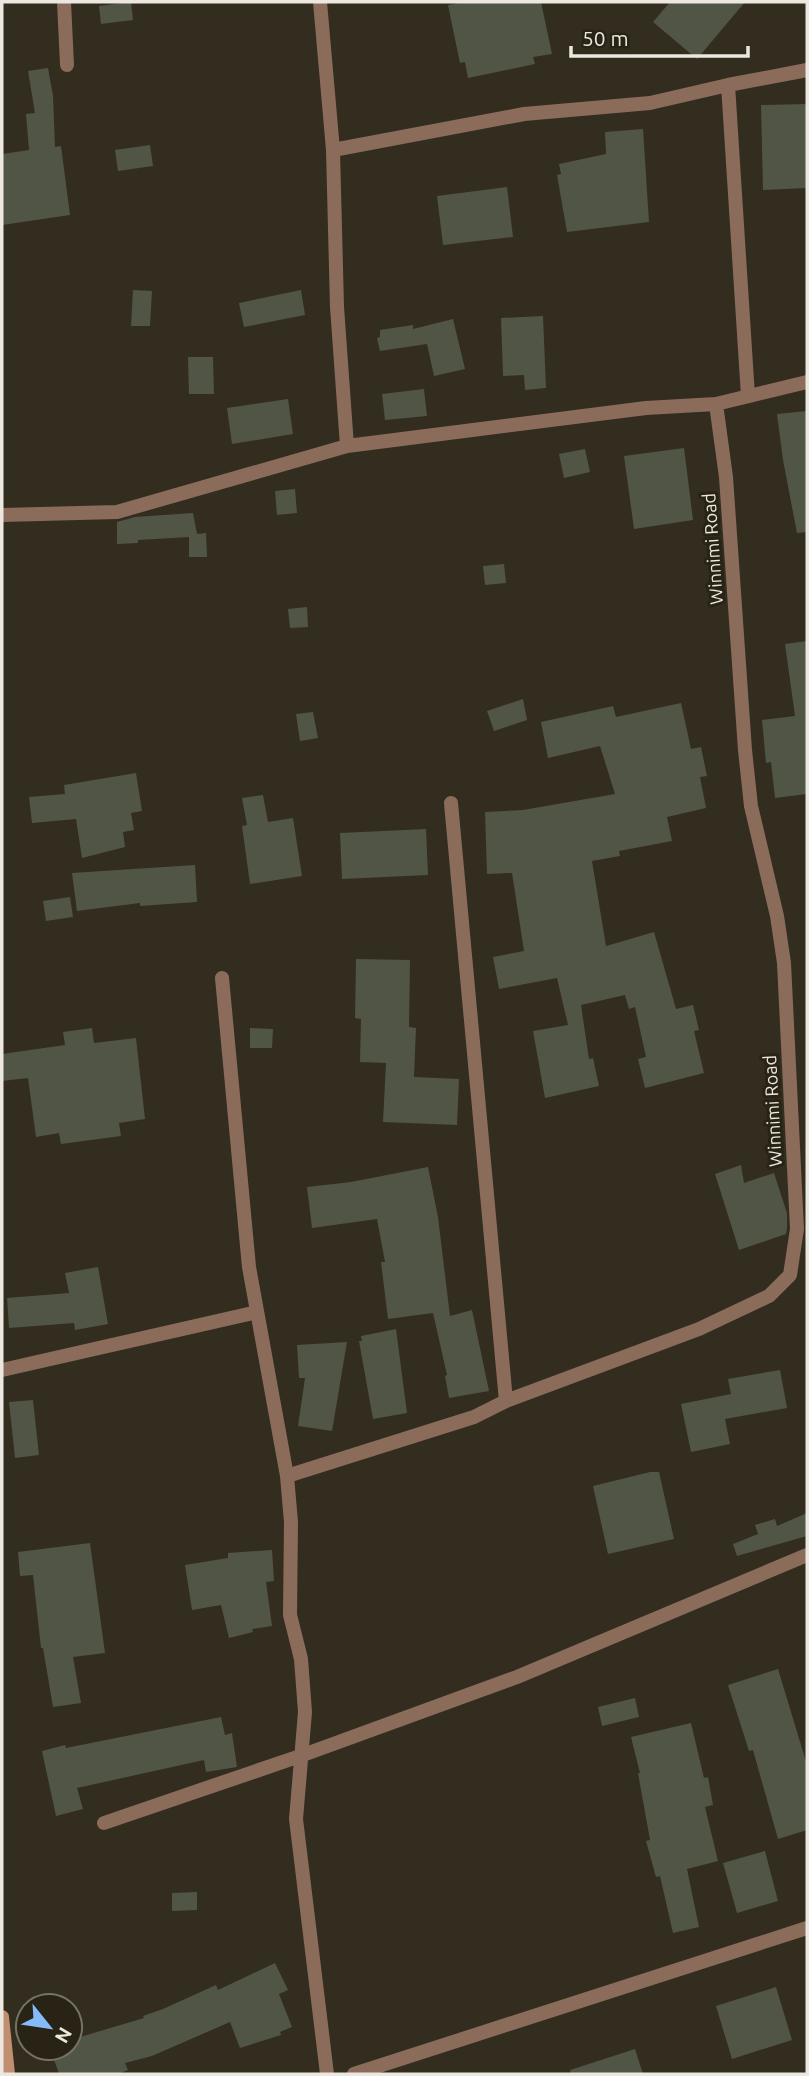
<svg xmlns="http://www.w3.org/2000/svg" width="809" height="2076" font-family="Ubuntu,sans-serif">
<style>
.building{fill:#515545}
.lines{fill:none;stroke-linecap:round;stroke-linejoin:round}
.street{stroke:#8b6c5a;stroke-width:14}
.secondary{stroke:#c08f71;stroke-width:14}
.labels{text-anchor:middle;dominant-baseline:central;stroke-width:6;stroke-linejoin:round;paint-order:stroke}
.street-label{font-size:18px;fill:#ece8df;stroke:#292316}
</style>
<rect width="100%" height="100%" fill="#332d1f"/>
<path class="building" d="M131 2 133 20 101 24 99 6Z
M464 2H541L552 54 533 57 535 64 468 78 465 62 460 63 448 5Z
M670 2H745L697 59 653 22Z
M48 68 53 96 55 147 61 146 70 215 2 225V154L29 150 26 114 35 113 28 71Z
M807 104V188L763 190 761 105Z
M643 129 649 222 567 232 557 175 561 174 559 164 606 154 605 132Z
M150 145 153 166 118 171 115 150Z
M507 187 513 237 443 245 437 196Z
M133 290 152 291 150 326H131Z
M301 290 305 315 244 327 239 303Z
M543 316 546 388 525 390 524 375 503 376 501 318Z
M453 319 465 369 434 376 427 344 380 351 377 338 380 337V330L413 325V329Z
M188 357H213L214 394H189Z
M424 389 427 416 385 420 382 394Z
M288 399 293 434 232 444 227 408Z
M807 411V532L797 533 783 460 777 414Z
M684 448 693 520 634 529 624 456Z
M585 449 590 472 564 478 559 454Z
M295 489 297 513 277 515 275 491Z
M193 513 197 534 206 533 207 557H189V537L138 540V543L117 544V522L135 517Z
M504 564 506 583 485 585 483 566Z
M307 607 308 627 290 628 288 609Z
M807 641V794L775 798 771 762 766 763 762 720 795 716 785 644Z
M523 699 527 720 494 731 487 711Z
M681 703 691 749 701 747 707 776 700 777 706 808 667 817 672 841 619 851 620 856 592 861 606 946 654 932 676 1009 693 1005 699 1030 694 1031 704 1073 645 1088 638 1059 646 1057 635 1007 629 1009 625 995 581 1005 589 1059 593 1058 599 1086 545 1098 533 1031 568 1025 557 978 499 989 493 957 524 951 512 873 487 874 485 812 523 810 615 794 600 746 548 758 541 722 613 706 616 717Z
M313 712 318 738 300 741 296 714Z
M136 773 142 811 131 813 134 830 123 832 125 847 82 858 76 819 32 823 29 797 65 794 64 785Z
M263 795 268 822 293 818 302 876 250 884 242 826 247 825 242 798Z
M426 829 428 875 342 879 340 833Z
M195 865 197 902 140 906V903L77 911 72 873Z
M70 897 73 917 46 921 43 901Z
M356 959 410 960 409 1027 416 1028 414 1077 459 1079 457 1125 383 1122 386 1063 360 1062 361 1019 355 1018Z
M92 1028 94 1043 136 1038 145 1119 119 1123 121 1136 61 1144 59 1133 36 1137 28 1078 2 1081V1054L65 1045 63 1032Z
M250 1028 273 1029 272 1048H250Z
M741 1165 744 1183 774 1173 787 1213V1228L786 1234 739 1250 715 1174Z
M428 1167 438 1217 450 1316 472 1310 489 1391 449 1398 445 1376 447 1375 433 1313 388 1319 381 1262H385L377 1219 312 1228 307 1187 351 1182Z
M98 1267 108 1324 75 1330 74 1323 9 1328 7 1298 69 1293 65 1273Z
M396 1329 407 1413 373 1419 359 1341H362L361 1336Z
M347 1342 332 1431 298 1426 305 1378H299L297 1345Z
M780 1370 787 1408 725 1419 730 1444 691 1452 681 1404 731 1394 728 1379Z
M33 1400 39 1455 15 1458 9 1402Z
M650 1472H659L674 1539 608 1554 593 1486Z
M807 1513V1536L737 1556 733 1544 758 1534 755 1525 775 1519 777 1526Z
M90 1543 105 1653 73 1657 81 1703 53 1707 43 1648H41L33 1575 20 1576 18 1552Z
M272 1550 274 1581 266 1582 272 1626 252 1629 253 1632 229 1638 221 1605 192 1610 185 1565 228 1558V1553Z
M778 1669 807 1765V1830L778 1839 753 1750 749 1751 728 1685Z
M635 1698 639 1717 602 1726 598 1707Z
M221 1717 225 1735 232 1733 237 1767 206 1772 204 1760 77 1788 83 1809 56 1816 42 1751 65 1745 66 1748Z
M691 1723 704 1778 708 1777 713 1805 705 1807 718 1861 687 1869 699 1927 673 1933 660 1876 656 1877 646 1841 650 1840 638 1773H640L631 1737Z
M765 1851 778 1901 737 1913 723 1863Z
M197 1892V1910L172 1911V1893Z
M275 1963 288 1990 279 1994 292 2027 280 2032 281 2035 240 2048 230 2022 152 2056 125 2063 128 2070 118 2074H59L50 2048H70V2040L144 2018 143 2016 163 2009 216 1985 218 1990Z
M776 1987 792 2040 732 2059 716 2006Z
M635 2049 643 2074H571L570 2070Z"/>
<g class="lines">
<path class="street" d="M64 2 67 65
M320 2 333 150 337 307 347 446
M728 85 748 396
M333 150 524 114 650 103 728 85 807 70
M2 515 117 512 347 446 646 408 716 404 807 382
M451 803 506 1401
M222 978 249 1267 287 1476 291 1522 290 1615 301 1659 305 1712 296 1819 327 2074
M2 1370 257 1312
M287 1476 474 1417 506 1401 699 1329 769 1296 790 1275 797 1229 784 963 777 916 751 806 745 750 726 477 716 404
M104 1823 303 1755 517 1677 807 1555
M354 2074 807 1928"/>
<path class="secondary" d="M2 2017 8 2074"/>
</g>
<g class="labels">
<g class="street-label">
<text transform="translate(712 549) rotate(-94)">Winnimi Road</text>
<text transform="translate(772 1111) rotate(-93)">Winnimi Road</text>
</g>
</g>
<rect width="809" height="2076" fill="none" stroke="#ece8df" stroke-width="7"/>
<g transform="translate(49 2027) rotate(120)"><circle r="33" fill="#292316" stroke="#777266" stroke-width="2"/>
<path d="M0-5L12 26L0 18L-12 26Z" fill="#86bbfb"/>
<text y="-10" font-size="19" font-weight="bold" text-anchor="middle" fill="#ece8df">N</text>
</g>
<path d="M571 46v10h177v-10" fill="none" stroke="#ece8df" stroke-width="3.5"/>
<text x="582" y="46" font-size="21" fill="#ece8df" stroke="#292316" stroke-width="5" paint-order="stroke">50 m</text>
</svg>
